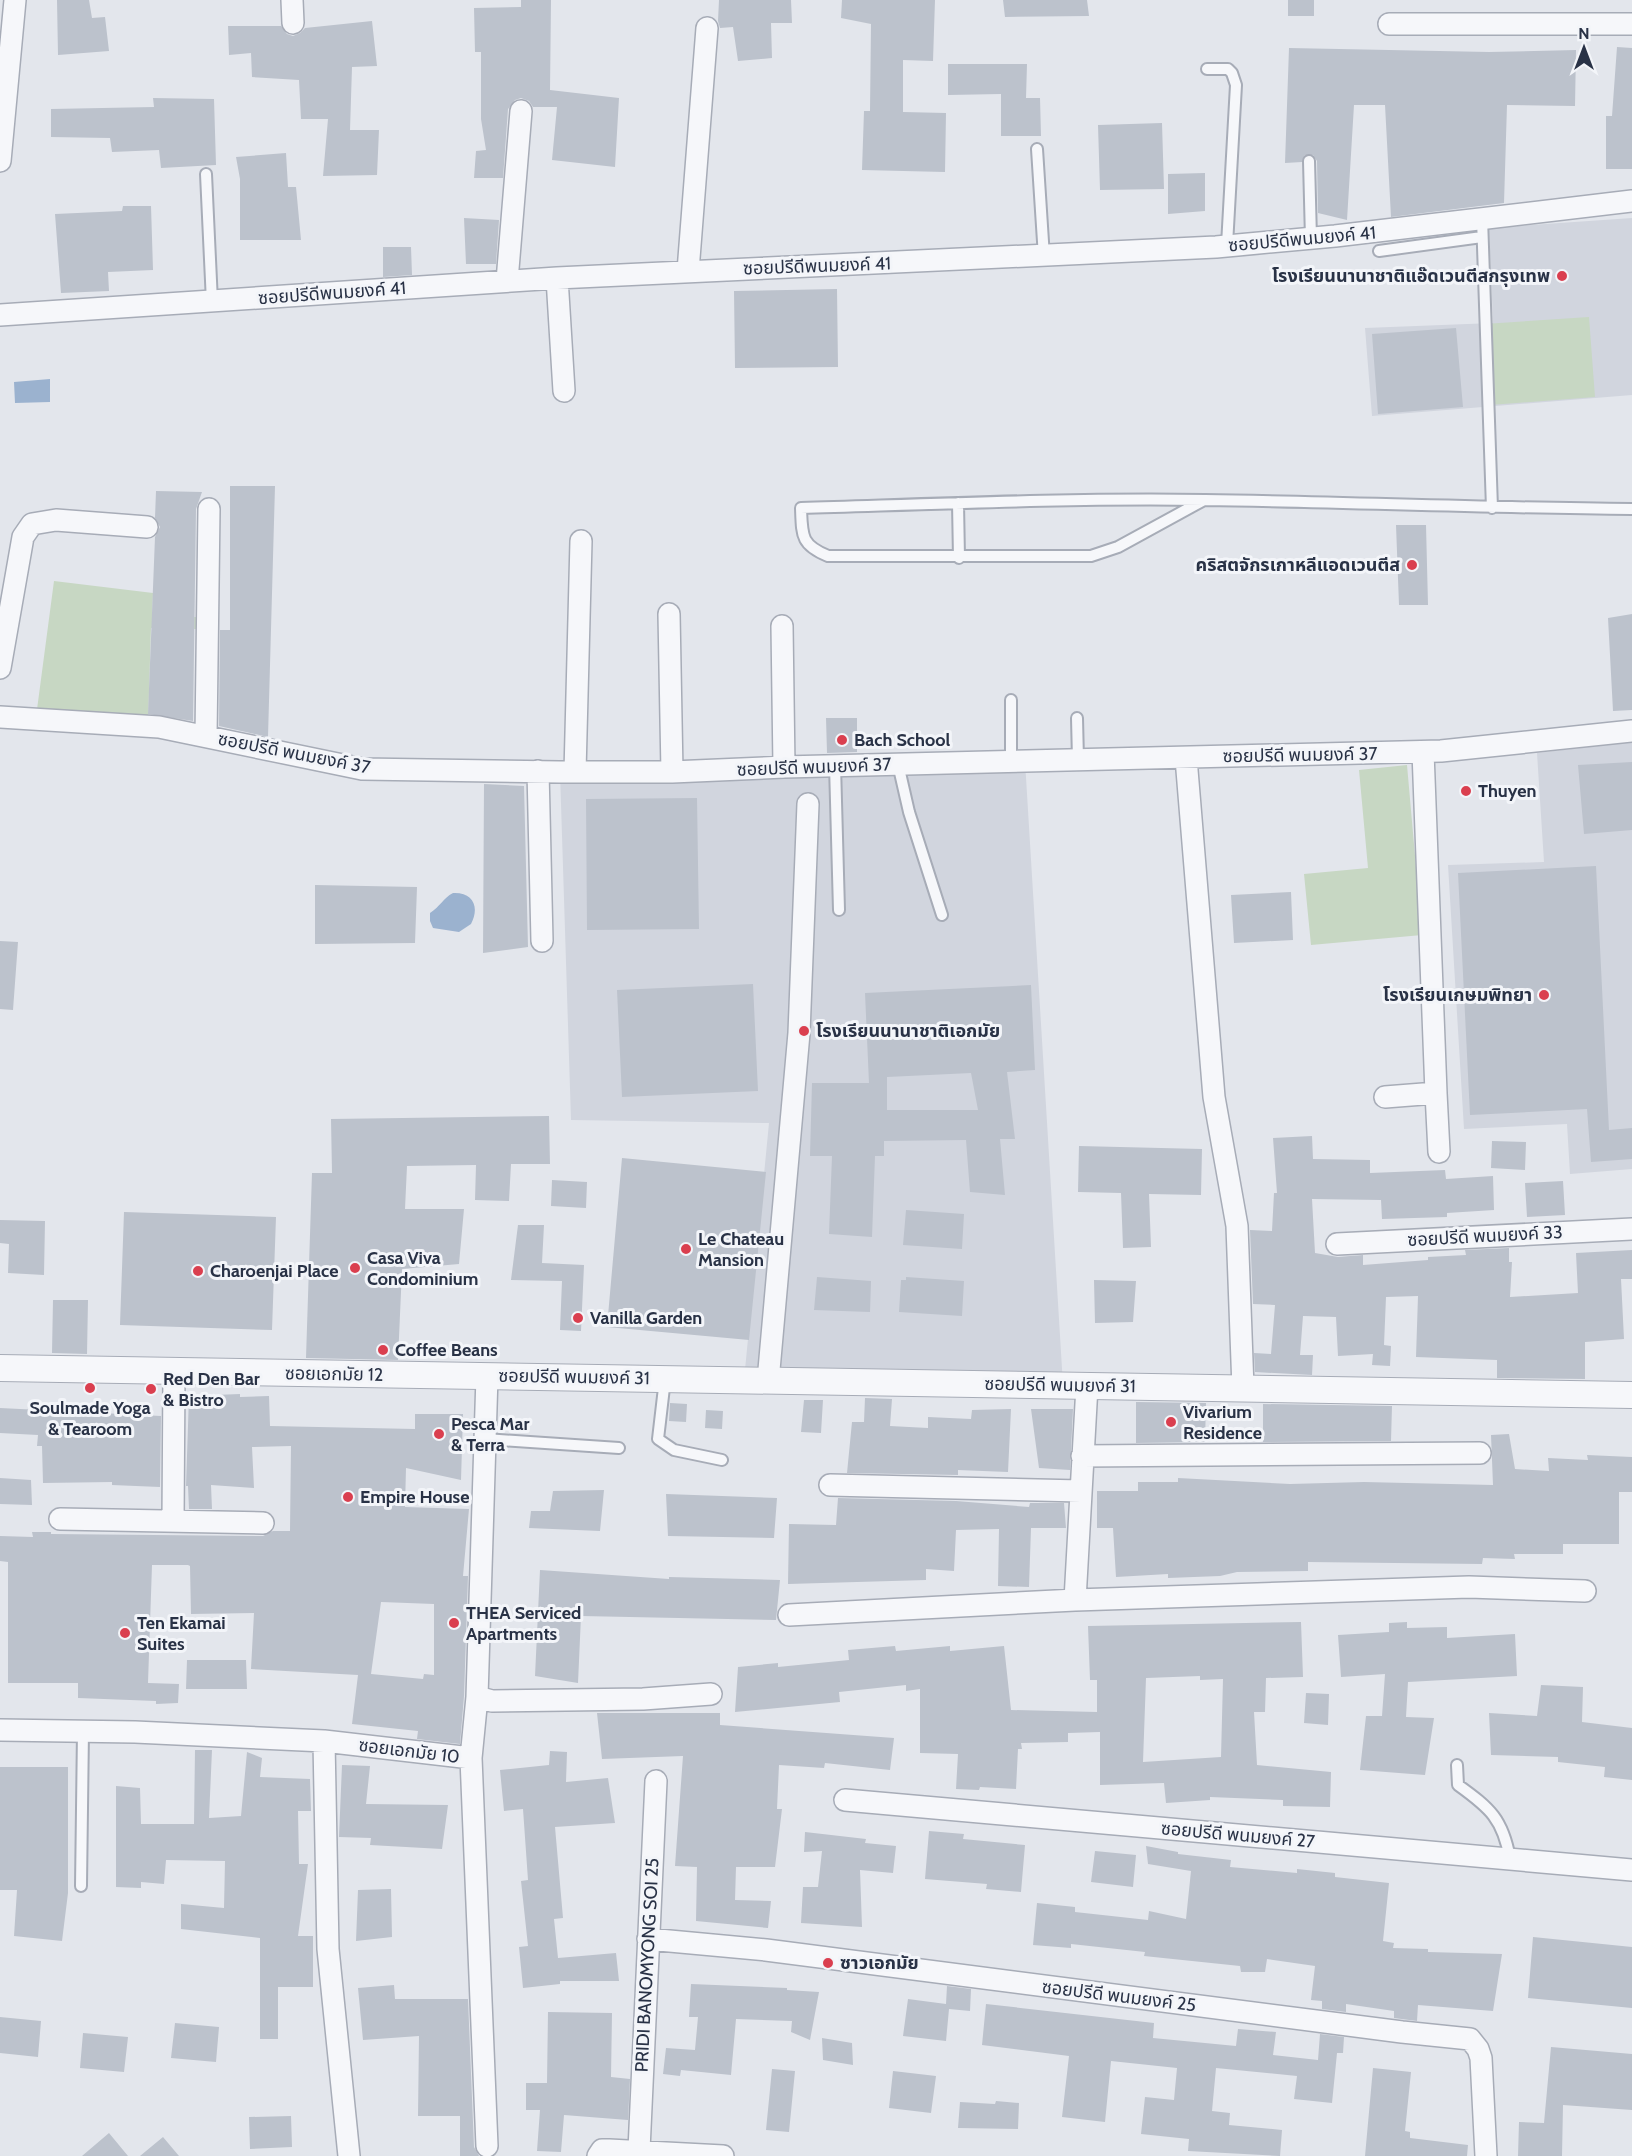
<svg xmlns="http://www.w3.org/2000/svg" width="1632" height="2156" font-family="Cabin,'Noto Sans Thai',sans-serif">
<style>
.built{fill:#d1d5de}
.green{fill:#c7d7c3}
.water{fill:#9bb2cf}
.building{fill:#bcc2cc;fill-rule:evenodd}
.lines{fill:none;stroke-linecap:round;stroke-linejoin:round}
.service-casing{stroke:#a7acb7;stroke-width:14}
.minor-casing{stroke:#a7acb7;stroke-width:24}
.tertiary-casing{stroke:#a7acb7;stroke-width:28}
.service{stroke:#f6f7fa;stroke-width:10}
.minor{stroke:#f6f7fa;stroke-width:21}
.tertiary{stroke:#f6f7fa;stroke-width:26}
.poi-dot{fill:#da3f4f;stroke:#f3f5f9;stroke-width:2}
.labels{text-anchor:middle;dominant-baseline:central;stroke-width:6;stroke-linejoin:round;paint-order:stroke}
.street-label{font-size:18px;fill:#293246;stroke:#f3f5f9}
.poi-label{font-size:18px;font-weight:bold;fill:#293246;stroke:#f3f5f9;text-anchor:start}
</style>
<rect width="100%" height="100%" fill="#e3e6ec"/>
<path class="built" d="M1632 218V395L1372 416 1365 328 1493 323 1489 228Z
M1632 742V1169L1570 1174 1567 1124 1464 1129 1448 865 1544 862 1537 753Z
M1025 761 1063 1385 744 1380 769 1123 571 1120 560 772Z"/>
<path class="green" d="M1589 317 1595 397 1490 405 1484 324Z
M54 581 153 593 152 616 196 617 197 629 151 628 148 723 36 717Z
M1407 765 1422 935 1311 945 1304 874 1368 868 1359 770Z"/>
<path class="water" d="M50 379V402L15 403 14 382Z
M453 893C473 892 480 907 471 924L459 932 433 928 430 921V913C440 907 443 898 453 893Z"/>
<path class="building" d="M57 0H89L92 18 105 17 109 51 58 55Z
M521 0H551L550 90 619 98 615 167 552 160 557 107H533L529 101 521 98 515 100 508 109 503 178H474L476 151 486 150 481 119V52H475L474 8 521 7Z
M719 0H791L792 23H771L772 58 738 61 733 27 720 28 718 21Z
M842 0H935L933 61 903 60V112L946 113 945 172 862 170 864 111H870L871 24 841 18Z
M1003 0H1087L1089 16 1005 17Z
M1288 0H1314V16H1288Z
M372 21 377 66 352 67 350 130H379L377 175 323 176 328 119H301L299 80 252 77 251 53 229 55 228 26H281L287 34 293 36 300 33 305 28Z
M1617 47 1632 48V169H1606V116H1612Z
M1289 48 1489 52 1576 50 1575 106 1507 105 1504 203 1391 217 1385 105H1354L1347 220 1318 213 1317 161 1313 155H1305L1302 162 1285 163Z
M948 64H1027L1026 98H1040L1041 136H1001V94L948 95Z
M153 98 214 99 216 165 161 168 159 150 112 152 110 138 51 137V109L154 107Z
M1162 123 1164 189 1100 190 1098 125Z
M286 153 288 187H296L301 240H240V179L236 157Z
M1205 173V211L1168 214V174Z
M123 206H151L153 270 108 272 109 291 61 293 55 214 122 211Z
M464 218 499 220 496 264H466Z
M383 247H411L412 275 383 277Z
M837 289 838 367 735 368 734 291Z
M1456 328 1463 407 1378 414 1372 334Z
M230 486H275L268 737 219 726 220 630H230Z
M156 491 202 492 196 509 193 721 148 714 155 537 160 527 155 518Z
M1396 525H1426L1428 605H1399Z
M1632 614V710L1613 711 1608 618Z
M826 718H857V752L827 753Z
M1632 762V830L1584 834 1578 765Z
M484 784 524 786 528 947 483 953Z
M697 798 699 929 587 930 586 799Z
M1596 866 1609 1130 1632 1128V1159L1591 1162 1587 1109 1470 1115 1458 873Z
M315 885 417 887 415 943 315 944Z
M1291 892 1293 940 1234 943 1231 895Z
M0 941 18 942 13 1010 0 1009Z
M753 984 758 1091 622 1097 617 990Z
M1031 985 1035 1070 1007 1072 1015 1139H1000L1005 1195 970 1192 966 1140 884 1141V1156H875L872 1237 829 1234 832 1156H810L812 1083H869L865 993ZM971 1073 978 1110H887V1077Z
M549 1116 550 1164H511L509 1201 475 1200 476 1165 407 1166 405 1209H464L459 1264 402 1269 398 1360 306 1358 312 1173H332L331 1119Z
M1312 1136 1313 1159 1370 1160V1173L1445 1170 1446 1179 1493 1176 1494 1210 1447 1213V1217L1382 1219 1381 1200 1312 1199 1315 1253 1338 1257 1363 1255V1265L1428 1260V1257L1466 1255 1465 1250 1509 1248V1262H1512L1510 1297 1578 1293 1576 1253 1632 1250V1279H1621L1624 1339 1585 1342V1379L1497 1378V1360L1416 1357 1418 1296 1386 1297 1384 1345 1391 1346 1390 1366 1372 1365 1373 1354 1338 1356 1336 1317 1303 1316 1300 1355H1313L1312 1375 1255 1372 1254 1353 1271 1354 1275 1305 1253 1304 1250 1230 1272 1231 1274 1193H1277L1273 1138Z
M1492 1141 1526 1142 1525 1170 1491 1168Z
M1079 1146 1202 1149 1201 1195 1149 1194 1151 1247 1123 1248 1121 1193 1078 1192Z
M622 1158 766 1172 749 1340 607 1327Z
M552 1180 587 1182 586 1208 551 1206Z
M1563 1181 1565 1215 1527 1217 1525 1183Z
M906 1210 964 1214 962 1249 903 1245Z
M124 1212 276 1217 272 1330 120 1325Z
M0 1220 45 1221 44 1275 8 1273 9 1244 0 1243Z
M518 1225H544L542 1263 584 1265 581 1331 560 1330 562 1281 511 1280Z
M817 1277 871 1281 870 1312 814 1310Z
M906 1277 964 1281 962 1316 899 1312 901 1280H906Z
M1094 1280 1136 1281 1133 1322 1095 1323Z
M53 1300H88L87 1354 52 1353Z
M240 1394V1397L269 1396 270 1426 415 1429V1414H463L461 1480 406 1468 405 1507 469 1509 463 1576H468L464 1696 460 1744 417 1739 418 1731 352 1724 358 1675 251 1669 254 1613 191 1614 190 1566 188 1565H152L148 1683 179 1684 178 1703 156 1704V1701L78 1698V1683H8V1562L0 1561V1536L33 1537 32 1532H51V1534L263 1536 273 1531H290L291 1446 252 1447 254 1488 211 1485 212 1509H189L188 1486H186L189 1396ZM381 1602 434 1604V1675L424 1674 423 1679 371 1674Z
M865 1398 892 1399 890 1426 928 1428V1417L971 1419 972 1410 1011 1409 1008 1472 958 1470V1475L847 1473 852 1422H864Z
M804 1400H823L821 1433 801 1432Z
M1136 1402 1206 1403 1205 1442 1136 1443Z
M670 1403 687 1404 686 1422 669 1421Z
M1263 1404 1392 1406 1391 1441 1263 1442Z
M0 1408 161 1416 160 1487 112 1485V1482L43 1483 42 1446H37L38 1435 0 1433Z
M1031 1409H1073L1070 1470 1039 1468Z
M706 1410 723 1411 722 1429 705 1428Z
M1509 1434 1515 1469 1549 1471 1548 1458 1588 1460 1587 1455 1632 1457V1492H1619V1544H1563V1554H1514L1515 1559 1483 1558 1482 1564 1308 1562V1571L1237 1572 1220 1576 1168 1578V1574L1116 1577 1113 1528H1097V1491H1138V1482H1178V1478L1290 1484 1364 1482 1493 1485 1491 1435Z
M0 1478 31 1480 32 1505 0 1504Z
M604 1490 600 1531 529 1528 531 1511H550L553 1491Z
M666 1494 777 1498 774 1538 668 1536Z
M838 1498 956 1501 1029 1507 1030 1503H1064L1066 1528H1031L1029 1587 998 1586 999 1529 956 1530 954 1571 926 1569V1580L788 1584 789 1524 836 1525Z
M540 1570 669 1579V1577L780 1580 776 1620 581 1616 578 1683 535 1676Z
M1301 1622 1303 1677 1266 1678 1265 1712H1254L1257 1765 1331 1772 1330 1807 1283 1806V1800L1210 1797V1800L1166 1803 1164 1783 1100 1785V1732L1068 1733V1742L1021 1743 1022 1749H1018L1016 1789 980 1787 979 1790 956 1789 958 1754 920 1753V1689L906 1691V1685L839 1692 840 1702 735 1712 738 1667 778 1663V1667L849 1660 848 1650 895 1646 896 1651 950 1646V1651L1004 1646 1011 1710 1097 1712V1680H1090L1088 1626ZM1200 1676V1680L1223 1679 1221 1757 1143 1762 1146 1678Z
M1407 1622V1628L1447 1627V1638L1515 1634 1517 1676 1408 1682 1406 1717 1434 1718 1425 1775 1360 1770 1366 1716H1382L1385 1674 1341 1677 1338 1635 1389 1632V1623Z
M187 1660H246L247 1689H186Z
M1541 1685 1583 1687 1582 1722 1632 1728V1780L1604 1777 1605 1767 1558 1762V1757L1491 1755 1489 1713 1537 1716Z
M1306 1693 1329 1694 1328 1725 1304 1723Z
M597 1713H720V1725L894 1738 890 1770 825 1763 824 1768 779 1765 777 1809H782L775 1867H736L735 1900 771 1901 768 1928 696 1921 697 1867 675 1866 683 1756 602 1759Z
M195 1750H212L209 1818 241 1816 247 1752 262 1758 260 1777 310 1779 311 1811H298L299 1864H308L298 1936H313V1987H278V2039H260V1938L181 1929V1904L224 1908 225 1861 166 1860 164 1884 141 1882V1888L116 1887V1786L140 1788 141 1824H194Z
M550 1751 567 1752 566 1782 608 1778 615 1823 555 1827 563 1918 554 1919 558 1958 616 1953 619 1981H560V1984L523 1988 519 1947 528 1946 521 1881 528 1880 523 1809 504 1811 500 1770 549 1765Z
M342 1765 370 1766 366 1804 448 1805 442 1849 370 1845 371 1838 339 1837Z
M0 1767H68V1893L62 1941 14 1936 17 1890H0Z
M929 1831 964 1834 963 1839 1025 1845 1021 1892 986 1889 987 1884 925 1879Z
M805 1832 866 1839 865 1843 896 1846 893 1873 860 1870 862 1927 801 1923 803 1887H818L822 1851 804 1852Z
M1146 1846 1178 1852V1854L1231 1860 1230 1867 1297 1873V1869L1335 1873V1877L1389 1883 1383 1941 1394 1943 1393 1948 1428 1949V1952L1502 1954 1493 2011 1418 2005 1417 2021 1394 2018V2011L1346 2004V2012L1322 2009V2001L1311 2000 1315 1966 1267 1959 1265 1972H1241L1240 1966 1144 1956 1145 1952 1071 1944V1948L1033 1945 1037 1903 1075 1907V1912L1148 1920 1149 1911 1186 1919 1191 1871 1148 1864Z
M1095 1851 1136 1855 1133 1887 1091 1882Z
M391 1889 392 1937 356 1941 358 1890Z
M1533 1937 1632 1947V2008L1528 1998Z
M691 1984 787 1988V1990L819 1992 810 2040 791 2032 792 2021 736 2019 731 2075 681 2070 680 2076 663 2074 666 2048 695 2050 698 2017H689Z
M394 1985 395 1999H468L474 2147 479 2156H460V2116H418L419 2036 363 2040 358 1988Z
M947 1986 971 1989 970 2011 949 2009 946 2041 903 2036 908 1999 946 2004Z
M986 2004 1154 2023 1153 2038 1236 2046 1238 2029 1276 2032 1273 2055 1318 2060 1320 2034 1344 2037 1343 2053H1337L1332 2103 1294 2099 1297 2076 1216 2068 1212 2111 1230 2113 1229 2125 1282 2130 1280 2156 1188 2151 1189 2139 1141 2134 1145 2097 1174 2100 1177 2068 1111 2061 1105 2122 1062 2117 1069 2056 982 2045Z
M548 2012 612 2013 611 2077 630 2079 628 2120 564 2115 561 2152 537 2151 540 2110H526V2083H547Z
M0 2017 41 2021 38 2057 0 2053Z
M175 2023 219 2027 216 2062 171 2058Z
M83 2033 128 2037 124 2072 80 2068Z
M822 2038 852 2043 853 2065 823 2060Z
M1551 2047 1632 2054V2110L1563 2105 1562 2156H1518L1519 2122 1544 2123Z
M1373 2068 1411 2072 1405 2131 1410 2132V2138L1468 2145 1467 2156H1365Z
M772 2069 795 2071 789 2132 766 2130Z
M893 2071 936 2076 931 2113 889 2108Z
M996 2101 1019 2103 1018 2129 958 2128 960 2102 995 2104Z
M291 2116 292 2147 250 2149 249 2117Z
M109 2133 128 2156H82Z
M163 2137 179 2156H140Z"/>
<g class="lines">
<defs>
<path id="service" d="M1207 69H1228L1232 73 1236 85 1227 245
M1037 149 1044 257
M1309 161 1311 239
M206 174 212 302
M1482 218 1492 508
M1379 251 1482 237
M1204 500 1118 547 1091 556H828C801 545 802 536 801 508 935 504 1070 498 1205 500 1347 502 1490 508 1632 509
M958 503 959 558
M1011 700V762
M1077 718 1078 760
M898 764 909 812 942 915
M835 765 839 910
M665 1379 658 1439 674 1450 722 1460
M485 1439 619 1448
M1457 1765 1458 1785C1490 1808 1503 1819 1510 1859
M81 1886 83 1731"/>
<path id="minor" d="M292 0 293 23
M1389 24H1632
M0 161 15 0
M688 271 707 28
M557 278 564 391
M507 281 521 111
M0 315 557 278 1216 247 1335 236 1632 201
M669 614 672 772
M782 626 784 767
M0 668 23 537 32 524 56 520 147 527
M0 717 159 727 362 769 560 772H672L784 767 1441 751 1632 731
M206 736 209 509
M1423 752 1436 1093
M1186 758 1214 1097 1237 1226 1243 1388
M538 771 542 941
M575 772 581 541
M1385 1097 1436 1093 1439 1152
M1337 1244 1632 1229
M768 1381 799 1033 808 804
M1082 1456 1480 1453
M830 1485 1081 1491
M60 1519 263 1523
M173 1521 174 1372
M1075 1600 1087 1386
M789 1615 1075 1600 1469 1587 1585 1591
M477 1697 492 1701 643 1699 711 1694
M0 1730 135 1732 324 1741 471 1758 477 1697 487 1376
M324 1741 328 1949 349 2156
M471 1758 487 2146
M845 1800 1632 1870
M648 1939 766 1950 1402 2032 1470 2039 1478 2049 1481 2058 1486 2156
M639 2150 656 1781
M598 2156 602 2150H609L723 2156"/>
<path id="tertiary" d="M0 1368 1632 1395"/>
</defs>
<use href="#service" class="service-casing"/>
<use href="#minor" class="minor-casing"/>
<use href="#tertiary" class="tertiary-casing"/>
<use href="#service" class="service"/>
<use href="#minor" class="minor"/>
<use href="#tertiary" class="tertiary"/>
</g>
<g class="poi-dot">
<circle cx="1562" cy="276" r="6"/>
<circle cx="1412" cy="565" r="6"/>
<circle cx="842" cy="740" r="6"/>
<circle cx="1466" cy="791" r="6"/>
<circle cx="1544" cy="995" r="6"/>
<circle cx="804" cy="1031" r="6"/>
<circle cx="686" cy="1249" r="6"/>
<circle cx="355" cy="1268" r="6"/>
<circle cx="198" cy="1271" r="6"/>
<circle cx="578" cy="1318" r="6"/>
<circle cx="383" cy="1350" r="6"/>
<circle cx="90" cy="1388" r="6"/>
<circle cx="151" cy="1389" r="6"/>
<circle cx="1171" cy="1422" r="6"/>
<circle cx="439" cy="1434" r="6"/>
<circle cx="348" cy="1497" r="6"/>
<circle cx="454" cy="1623" r="6"/>
<circle cx="125" cy="1633" r="6"/>
<circle cx="828" cy="1963" r="6"/>
</g>
<g class="labels">
<g class="street-label">
<text transform="translate(1302 239) rotate(-5)">ซอยปรีดีพนมยงค์ 41</text>
<text transform="translate(817 266) rotate(-2)">ซอยปรีดีพนมยงค์ 41</text>
<text transform="translate(332 293) rotate(-4)">ซอยปรีดีพนมยงค์ 41</text>
<text transform="translate(294 753) rotate(11)">ซอยปรีดี พนมยงค์ 37</text>
<text transform="translate(1300 755) rotate(-1)">ซอยปรีดี พนมยงค์ 37</text>
<text transform="translate(814 767) rotate(-2)">ซอยปรีดี พนมยงค์ 37</text>
<text transform="translate(1485 1236) rotate(-3)">ซอยปรีดี พนมยงค์ 33</text>
<text transform="translate(334 1374) rotate(1)">ซอยเอกมัย 12</text>
<text transform="translate(574 1377) rotate(1)">ซอยปรีดี พนมยงค์ 31</text>
<text transform="translate(1060 1385) rotate(1)">ซอยปรีดี พนมยงค์ 31</text>
<text transform="translate(409 1751) rotate(7)">ซอยเอกมัย 10</text>
<text transform="translate(1238 1835) rotate(5)">ซอยปรีดี พนมยงค์ 27</text>
<text transform="translate(647 1965) rotate(-87)">PRIDI BANOMYONG SOI 25</text>
<text transform="translate(1119 1996) rotate(7)">ซอยปรีดี พนมยงค์ 25</text>
</g>
<g class="poi-label">
<text x="1550" y="276" text-anchor="end">โรงเรียนนานาชาติแอ๊ดเวนตีสกรุงเทพ</text>
<text x="1400" y="565" text-anchor="end">คริสตจักรเกาหลีแอดเวนตีส</text>
<text x="854" y="740">Bach School</text>
<text x="1478" y="791">Thuyen</text>
<text x="1532" y="995" text-anchor="end">โรงเรียนเกษมพิทยา</text>
<text x="816" y="1031">โรงเรียนนานาชาติเอกมัย</text>
<text x="698" y="1239">Le Chateau<tspan x="698" dy="21">Mansion</tspan></text>
<text x="367" y="1258">Casa Viva<tspan x="367" dy="21">Condominium</tspan></text>
<text x="210" y="1271">Charoenjai Place</text>
<text x="590" y="1318">Vanilla Garden</text>
<text x="395" y="1350">Coffee Beans</text>
<text x="163" y="1379">Red Den Bar<tspan x="163" dy="21">&amp; Bistro</tspan></text>
<text x="90" y="1408" text-anchor="middle">Soulmade Yoga<tspan x="90" dy="21">&amp; Tearoom</tspan></text>
<text x="1183" y="1412">Vivarium<tspan x="1183" dy="21">Residence</tspan></text>
<text x="451" y="1424">Pesca Mar<tspan x="451" dy="21">&amp; Terra</tspan></text>
<text x="360" y="1497">Empire House</text>
<text x="466" y="1613">THEA Serviced<tspan x="466" dy="21">Apartments</tspan></text>
<text x="137" y="1623">Ten Ekamai<tspan x="137" dy="21">Suites</tspan></text>
<text x="840" y="1963">ซาวเอกมัย</text>
</g>
</g>
<g transform="translate(1584 48)" stroke="#f3f5f9" stroke-width="4.5" paint-order="stroke">
<path d="M0-4.5L10 22L0 15L-10 22Z" fill="#293246"/>
<text y="-9" font-size="16" font-weight="bold" text-anchor="middle" fill="#293246">N</text>
</g>
</svg>
